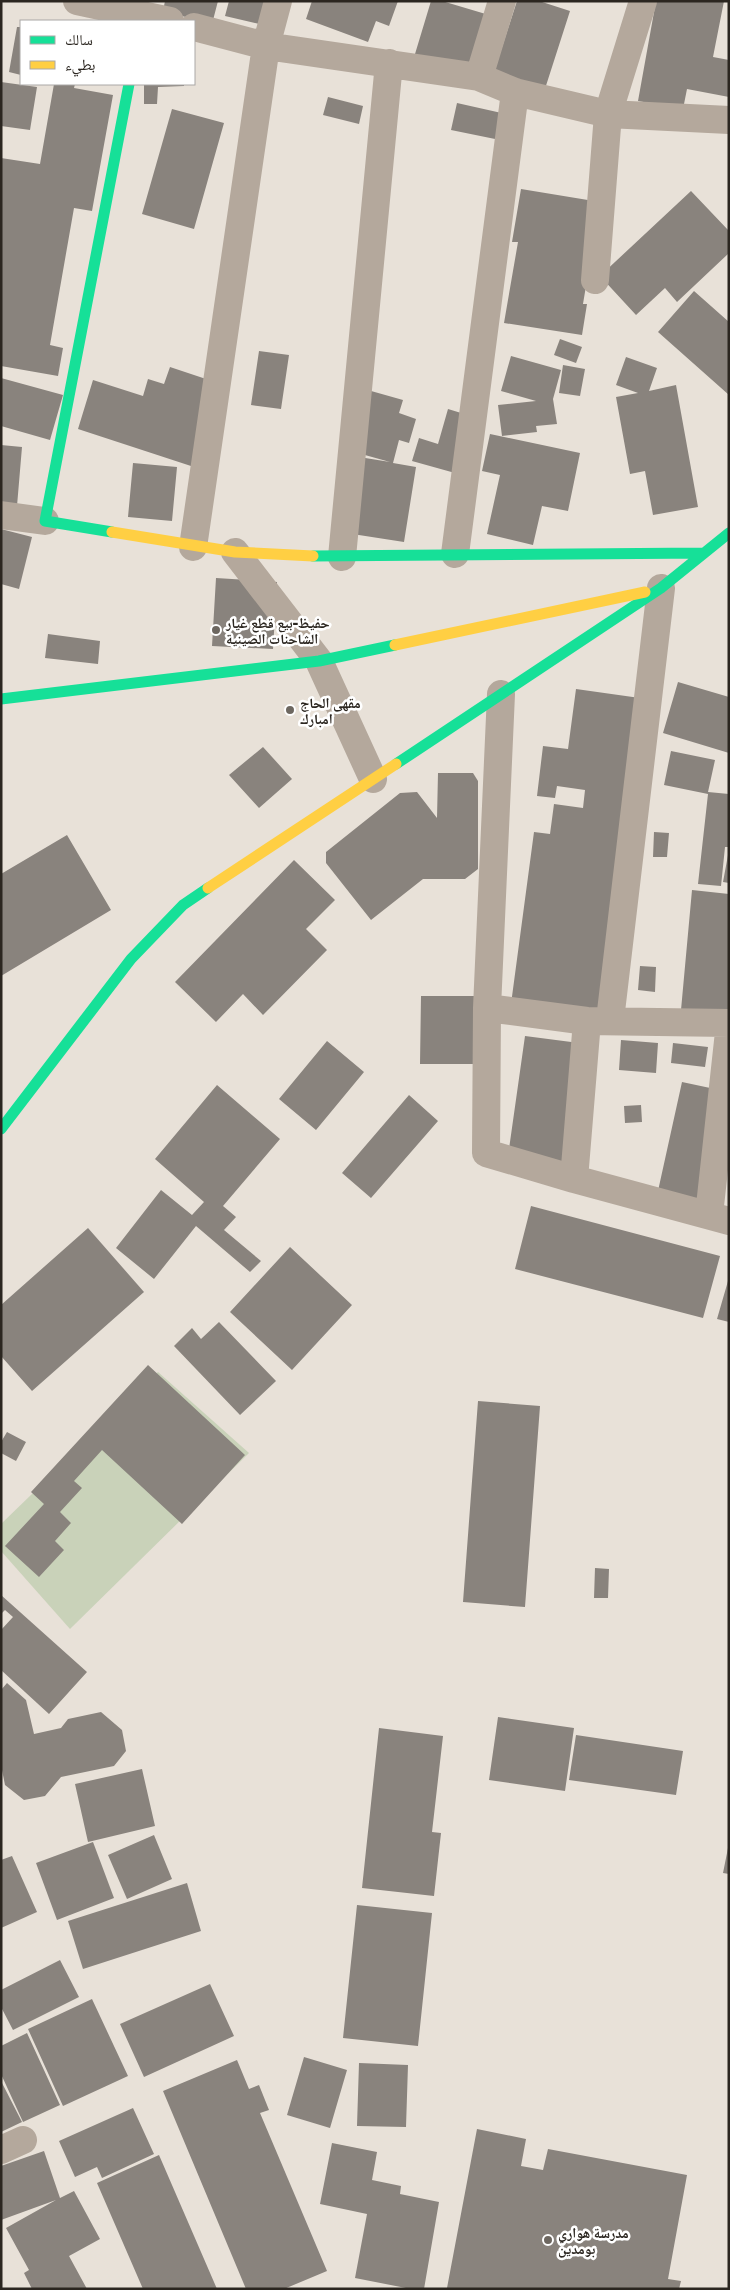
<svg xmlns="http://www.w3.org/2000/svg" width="730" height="2290" font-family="'Golos Text','Noto Naskh Arabic',sans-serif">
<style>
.green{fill:#c9d2b9}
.building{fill:#89837d}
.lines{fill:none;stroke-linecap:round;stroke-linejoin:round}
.street{stroke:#b4a89c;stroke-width:28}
.fast{stroke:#16e098;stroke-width:11}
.slow{stroke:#ffcf43;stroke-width:11}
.poi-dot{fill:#6d6760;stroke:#fff;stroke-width:2}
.labels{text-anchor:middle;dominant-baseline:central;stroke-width:5;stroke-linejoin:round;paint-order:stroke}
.poi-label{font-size:14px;font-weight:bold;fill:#2b2620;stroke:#fff;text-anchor:start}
</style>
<rect width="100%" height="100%" fill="#e8e1d8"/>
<path class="green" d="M158 1372 249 1453 70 1629 1 1551V1524Z"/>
<path class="building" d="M165 1H218L212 24 163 11Z
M229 1H270L264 25 225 16Z
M312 1H398L389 26 376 21 368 42 306 19Z
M431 1H442L489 15 472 71 415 54Z
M517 1H539L570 11 543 95 492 78Z
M656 1H724L713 57 729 60V97L687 89 683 109 638 101Z
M17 27H21V75L9 72Z
M1 82 37 87 30 130 1 126Z
M54 84H75L74 88 113 95 92 211 74 208 50 345 63 348 58 376 1 366V158L40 164Z
M144 84H184V86L158 87 157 104H144Z
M328 97 363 106 359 124 323 115Z
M457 103 506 114 500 140 451 130Z
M172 109 224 123 194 229 142 214Z
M521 189 600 202 583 304H587L582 335 504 323 518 242H512Z
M691 191 729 231V253L677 302 665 288 636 315 600 276Z
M694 291 729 322V395L658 332Z
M560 339 582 347 576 363 554 355Z
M259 351 289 355 281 409 251 405Z
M511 356 561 370 553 399 557 424 536 426 537 432 502 436 498 405 536 401 501 391Z
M626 357 657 368 649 391 676 385 698 507 653 515 645 471 630 474 616 397 638 393 616 385Z
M563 365 585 369 580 396 559 393Z
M170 367 218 383 191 466 78 429 93 380 143 396 148 379 164 384Z
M1 378 63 395 50 440 1 426Z
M364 389 403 400 399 413 416 419 409 443 399 440 393 463 416 467 404 542 346 533 359 457 390 462 347 450Z
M448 409 471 416 455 473 412 461 419 438 438 444Z
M490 434 580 453 568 511 542 506 533 545 487 534 500 475 482 471Z
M1 445 22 447 17 506 1 505Z
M133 463 177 467 172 521 128 517Z
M1 529 32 537 19 589 1 584Z
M216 578 277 582 273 649 212 646Z
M48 634 100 641 98 664 45 658Z
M678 682 729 697V753L663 733Z
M576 689 654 700 599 1015 511 1004 534 832 550 834 554 804 583 808 585 790 557 786 555 798 537 796 543 746 568 749Z
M263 747 292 779 259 808 229 775Z
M671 751 715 760 708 792 729 794V847H725L721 886 698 884 708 794 664 785Z
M438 773H473L478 781V869L465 879H423L371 920 326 863V852L400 793 417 792 437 818Z
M654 832 669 833 667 857H653Z
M67 835 111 910 1 976V874Z
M728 855H729V883L723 882Z
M294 860 335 900 306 929 327 950 263 1015 243 994 216 1022 175 982Z
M692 890 729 894V1015L681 1010Z
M640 966 656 967 655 992 638 990Z
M421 996H481V1064H420Z
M525 1036 579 1043 563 1164 508 1156Z
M621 1040 658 1043 656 1073 619 1070Z
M327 1041 364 1072 316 1130 279 1099Z
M673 1043 708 1047 705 1067 671 1063Z
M682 1082 729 1092 718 1214 656 1200Z
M217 1085 280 1139 223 1206 236 1217 224 1230 261 1261 250 1272 196 1226 154 1279 116 1248 161 1190 192 1215 204 1202 155 1159Z
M409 1095 438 1121 371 1198 342 1173Z
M641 1105 642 1122 625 1123 624 1106Z
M531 1206 720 1256 703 1318 515 1269Z
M88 1228 144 1292 32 1391 1 1356V1305Z
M290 1247 352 1305 292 1370 230 1312Z
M728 1281H729V1322L717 1319Z
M219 1322 276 1381 240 1415 174 1346 192 1328 201 1339Z
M148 1365 245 1455 182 1524 102 1450 74 1481 82 1488 60 1512 71 1523 55 1541 64 1550 39 1577 5 1546 44 1504 31 1492Z
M478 1401 540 1406 525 1607 463 1602Z
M7 1432 26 1442 16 1461 1 1453V1442Z
M595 1568 609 1569 608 1598H594Z
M1 1595 87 1672 49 1714 1 1670V1630L13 1617 5 1610 1 1614Z
M7 1683 26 1700 34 1734 61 1728 68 1719 101 1712 122 1730 126 1751 114 1766 61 1777 45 1796 24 1800 5 1785 1 1765V1690Z
M498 1717 574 1728 565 1791 489 1780Z
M379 1728 443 1736 432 1832 441 1833 434 1896 362 1888Z
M576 1735 683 1751 676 1795 569 1780Z
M142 1769 155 1826 88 1842 75 1784Z
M154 1835 172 1879 127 1899 108 1855Z
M93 1842 114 1898 57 1920 36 1863Z
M728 1848H729V1874L723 1873Z
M12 1856 37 1912 1 1928V1860Z
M187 1883 201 1931 83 1969 68 1921Z
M357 1905 432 1913 418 2046 343 2038Z
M60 1960 79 1997 13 2030 1 2007V1990Z
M210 1984 234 2036 144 2077 120 2024Z
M92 1999 128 2076 63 2106 28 2029Z
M27 2033 60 2105 23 2122 1 2074V2046Z
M304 2057 347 2070 330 2128 287 2115Z
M237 2060 249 2089 259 2085 269 2110 260 2113 327 2271 284 2289H246L163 2091Z
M359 2063 408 2065 406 2127 357 2126Z
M1 2081 22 2122 1 2132Z
M133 2108 154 2154 102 2178 97 2167 75 2177 59 2141Z
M477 2129 526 2139 521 2166 543 2170 548 2149 687 2175 668 2279 681 2281 679 2289 447 2288Z
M332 2143 377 2152 372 2180 401 2186 400 2194 439 2202 424 2289H411L355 2278 367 2214 320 2204Z
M44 2151 60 2198 74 2191 100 2239 69 2256 87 2289H32L24 2273 29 2270 6 2228 56 2200 1 2220V2166Z
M159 2155 217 2289H143L97 2183Z"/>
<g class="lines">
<path class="street" d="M77 1 170 21
M194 27 266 46 479 77 515 92 608 114 729 120
M479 77 502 1
M595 280 608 114 643 1
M1 515 45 521
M193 547 266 46 278 1
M235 552 319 661 373 779
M455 554 515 92
M342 557 389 63
M501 694 487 1008 486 1153 574 1179 729 1221
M487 1008 587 1021 729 1023
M610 1020 661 588
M574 1179 587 1021
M709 1215 729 1032
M1 2150 23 2140"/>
<path class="fast" d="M112 532 45 521 129 84
M313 556 704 553
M1 699 319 661 395 645
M396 764 661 588 729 533
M1 1129 131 959 183 905 208 888"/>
<path class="slow" d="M112 532 235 552 313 556
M395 645 645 592
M208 888 396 764"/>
</g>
<g class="poi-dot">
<circle cx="216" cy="630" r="5"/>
<circle cx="290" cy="710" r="5"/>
<circle cx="548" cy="2240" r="5"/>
</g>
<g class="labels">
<g class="poi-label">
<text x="226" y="622">حفيظ-بيع قطع غيار<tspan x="226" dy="16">الشاحنات الصينية</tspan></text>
<text x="300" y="702">مقهى الحاج<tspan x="300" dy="16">امبارك</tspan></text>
<text x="558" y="2232">مدرسة هواري<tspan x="558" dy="16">بومدين</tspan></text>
</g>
</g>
<rect width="730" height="2290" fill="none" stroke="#2b2620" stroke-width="5"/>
<rect x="20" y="20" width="175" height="65" fill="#ffffff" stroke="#aaa8a6"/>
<rect x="30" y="36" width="25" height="8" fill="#16e098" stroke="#aaa8a6"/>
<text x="65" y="45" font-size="15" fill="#2b2620">سالك</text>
<rect x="30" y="61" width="25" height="8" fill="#ffcf43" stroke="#aaa8a6"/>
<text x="65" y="70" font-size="15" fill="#2b2620">بطيء</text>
</svg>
